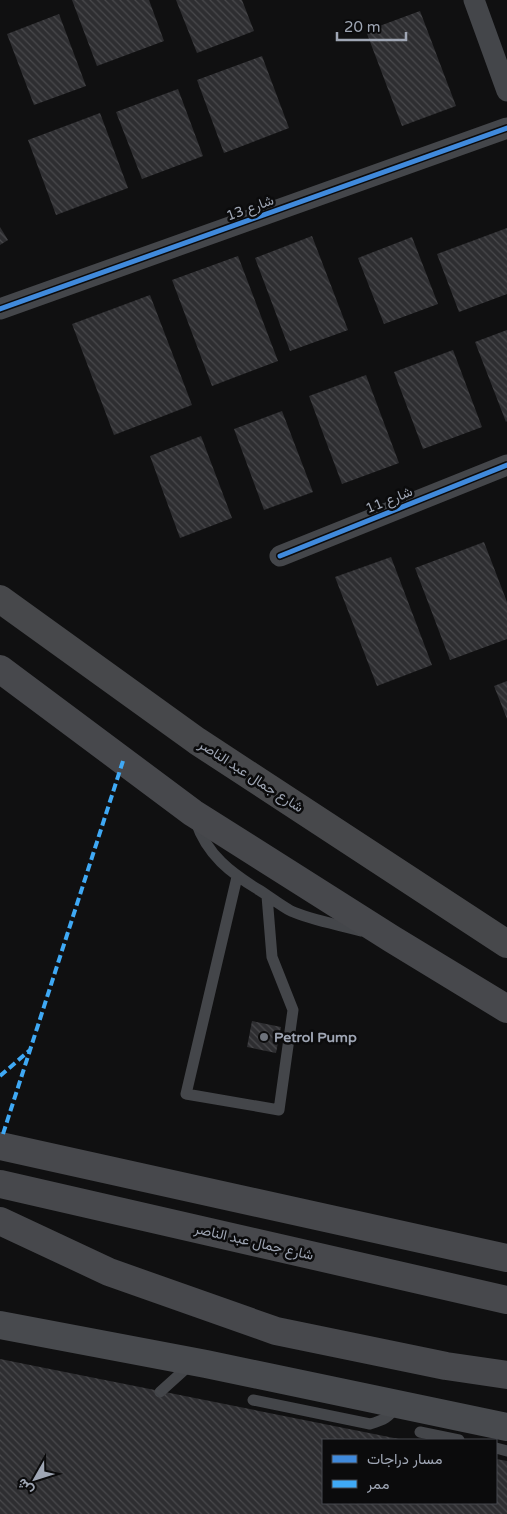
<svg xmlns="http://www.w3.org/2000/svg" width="507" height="1514" font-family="'Varela Round',Vazirmatn,sans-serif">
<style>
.building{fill:url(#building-back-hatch)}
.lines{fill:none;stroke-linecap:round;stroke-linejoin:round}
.service{stroke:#44464a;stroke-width:11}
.minor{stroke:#44464a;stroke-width:21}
.secondary{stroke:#484a4e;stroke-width:28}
.primary{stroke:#47484b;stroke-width:28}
.trunk{stroke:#47484c;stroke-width:28}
.motorway{stroke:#47484c;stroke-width:28}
.quiet{stroke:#3fa9f5;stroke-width:4;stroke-dasharray:8 4;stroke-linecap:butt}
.cycleway-casing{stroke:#0b0b0c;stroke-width:8}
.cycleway{stroke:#408adc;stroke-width:5}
.poi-dot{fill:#6d727b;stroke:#0b0b0c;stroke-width:2}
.labels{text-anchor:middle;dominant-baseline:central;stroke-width:5;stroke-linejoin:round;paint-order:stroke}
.street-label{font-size:14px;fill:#9fa6b4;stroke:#0b0b0c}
.poi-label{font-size:14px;font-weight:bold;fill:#9fa6b4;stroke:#0b0b0c;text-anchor:start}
</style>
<defs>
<pattern id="building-back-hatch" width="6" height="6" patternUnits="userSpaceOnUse" patternTransform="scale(1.25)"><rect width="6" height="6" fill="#2e2e31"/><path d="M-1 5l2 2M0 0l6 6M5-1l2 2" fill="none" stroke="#49494c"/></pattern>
</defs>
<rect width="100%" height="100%" fill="#101011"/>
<path class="building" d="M72 0H149L164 41 97 66Z
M176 0H242L254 31 197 53Z
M420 11 456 106 402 126 366 31Z
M59 14 86 86 34 105 7 34Z
M262 56 289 128 224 153 197 80Z
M178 89 203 156 142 179 116 112Z
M100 113 128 188 56 215 28 140Z
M0 227 8 240 0 245Z
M507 228V294L459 312 437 254Z
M312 236 348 330 290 351 255 258Z
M412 237 438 304 384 324 358 258Z
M238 256 278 361 212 386 172 280Z
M150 295 192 405 114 435 72 324Z
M507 330V421L506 422 475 342Z
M453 350 482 427 423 449 394 372Z
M366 375 399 463 342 484 309 396Z
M282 411 313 492 264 510 234 429Z
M201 436 232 518 180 538 150 456Z
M484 542 507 602V639L450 660 415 568Z
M391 557 432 665 377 686 335 577Z
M507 681V719L494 686Z
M252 1021 281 1027 276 1053 247 1047Z
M0 1359 399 1439 323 1440V1503H496V1459L507 1461V1514H0Z"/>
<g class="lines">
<path class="service" d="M196 822C207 855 231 873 259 890 270 897 280 905 291 911 311 920 340 925 361 931
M237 877 186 1094 279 1110 293 1010 272 957 267 896
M160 1392 191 1364
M253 1400 370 1424C384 1420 388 1418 397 1406
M420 1432 459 1440
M496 1448 507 1451"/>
<path class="minor" d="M474 0 507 91
M0 309 507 128
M280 556 507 465"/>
<path class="secondary" d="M0 1325 206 1364 507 1427"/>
<path class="primary" d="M0 599 197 741 507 944"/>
<path class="trunk" d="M0 669 193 813 392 939 507 1009
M0 1184 507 1300"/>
<path class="motorway" d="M0 1146 507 1258
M0 1221 109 1272 276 1331 446 1366 507 1375"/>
<path class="quiet" d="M0 1076 30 1050
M3 1134 123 761"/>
<defs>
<path id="cycleway" d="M0 309 507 128
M280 556 507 465"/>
</defs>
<use href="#cycleway" class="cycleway-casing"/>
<use href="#cycleway" class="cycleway"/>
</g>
<circle class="poi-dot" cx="264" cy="1037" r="5"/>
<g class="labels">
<g class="street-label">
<text transform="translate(250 208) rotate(-20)">شارع 13</text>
<text transform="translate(389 500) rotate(-22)">شارع 11</text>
<text transform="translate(251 776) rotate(33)">شارع جمال عبد الناصر</text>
<text transform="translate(254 1242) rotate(13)">شارع جمال عبد الناصر</text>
</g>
<g class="poi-label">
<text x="274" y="1037">Petrol Pump</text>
</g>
</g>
<rect x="322" y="1439" width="175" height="65" fill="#0b0b0c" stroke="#46494f"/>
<rect x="332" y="1455" width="25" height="8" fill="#408adc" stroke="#46494f"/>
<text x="367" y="1464" font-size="15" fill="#9fa6b4">مسار دراجات</text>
<rect x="332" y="1480" width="25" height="8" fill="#3fa9f5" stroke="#46494f"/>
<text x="367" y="1489" font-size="15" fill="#9fa6b4">ممر</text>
<g transform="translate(35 1479) rotate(231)" stroke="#0b0b0c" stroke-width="4" paint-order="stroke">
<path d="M0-4L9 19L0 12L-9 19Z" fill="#9fa6b4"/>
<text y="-8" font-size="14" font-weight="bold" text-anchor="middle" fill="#9fa6b4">ش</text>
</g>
<path d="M337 32v8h69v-8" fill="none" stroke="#9fa6b4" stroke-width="2.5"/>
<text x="344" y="32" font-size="15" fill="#9fa6b4" stroke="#0b0b0c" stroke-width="4" paint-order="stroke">20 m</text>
</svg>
